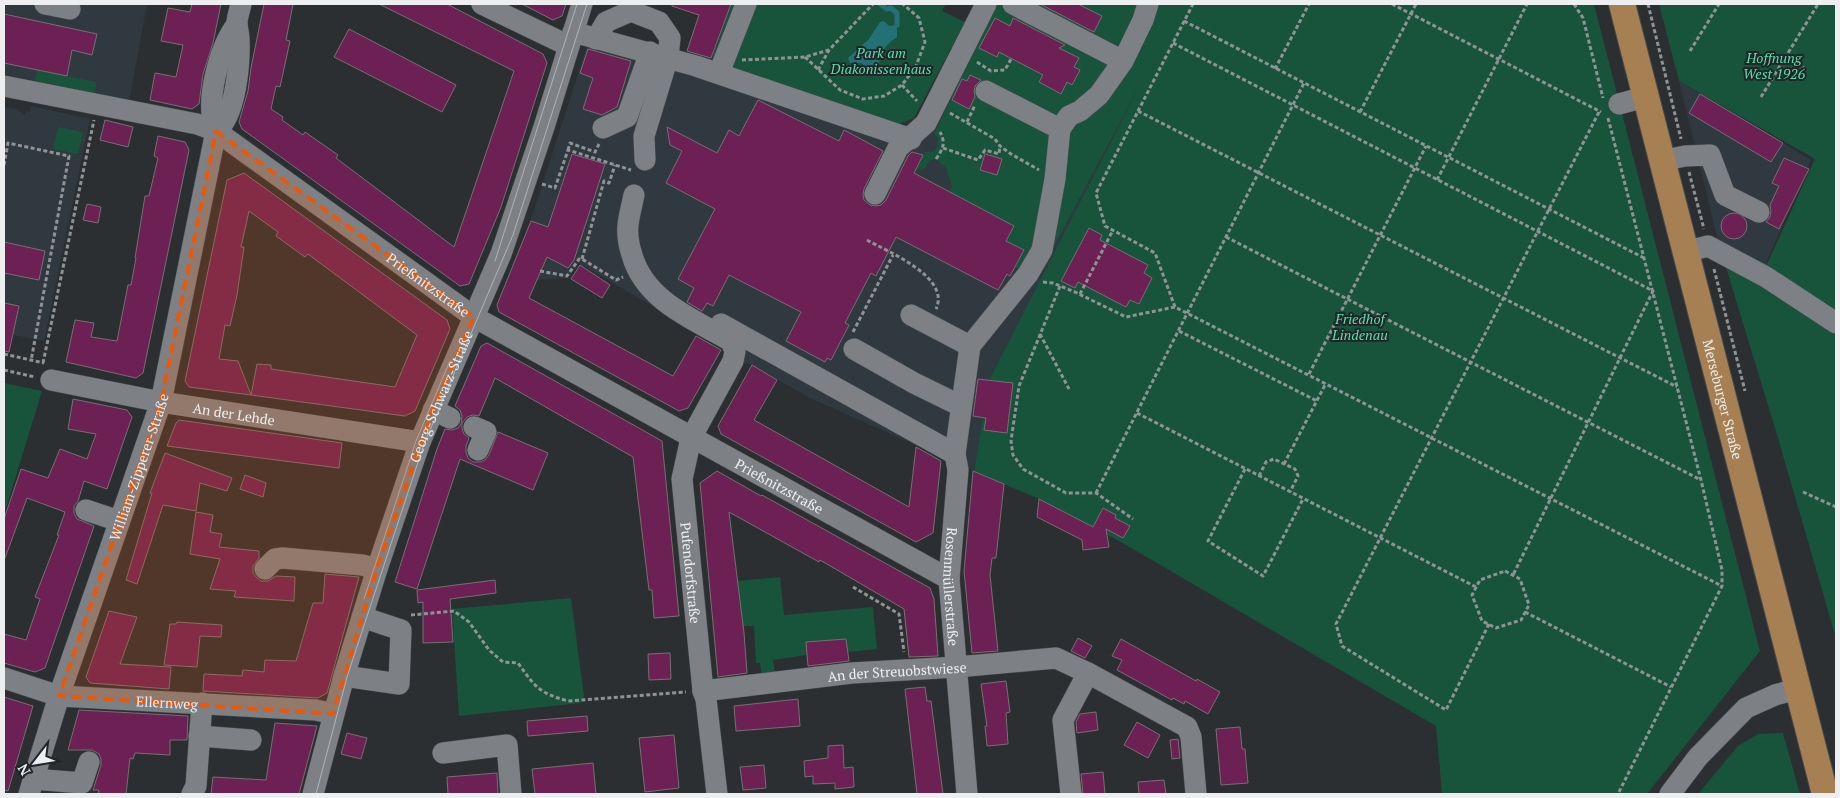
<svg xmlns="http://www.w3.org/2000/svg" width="1840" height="798" font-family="'PT Serif',serif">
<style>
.built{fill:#303940}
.green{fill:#18533b}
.water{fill:#247175}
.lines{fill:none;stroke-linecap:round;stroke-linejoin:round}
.stream{stroke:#247175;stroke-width:5}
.building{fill:#6c2054;stroke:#757073}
.minor-casing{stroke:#484b4d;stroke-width:22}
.major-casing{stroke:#484b4d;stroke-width:28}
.path{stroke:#909395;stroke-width:3;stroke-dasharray:4 2.5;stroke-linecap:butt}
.minor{stroke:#7d8185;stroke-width:21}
.major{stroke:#a68053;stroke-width:26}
.tram{stroke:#b2b4b7;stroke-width:1}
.marked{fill:#e8590c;fill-opacity:0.2;stroke:#e8590c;stroke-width:4;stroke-dasharray:10 6;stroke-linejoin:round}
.labels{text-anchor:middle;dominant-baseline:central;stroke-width:4;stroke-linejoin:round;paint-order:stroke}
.park-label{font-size:14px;font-style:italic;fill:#4fe5aa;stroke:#222528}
.street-label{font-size:14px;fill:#eceef0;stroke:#222528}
</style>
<rect width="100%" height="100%" fill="#2b2f32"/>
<path class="built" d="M4 4H147L129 102 4 74Z
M992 4H1182L989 380 974 471 810 398 752 365 733 361 724 348 579 263 568 278 536 280 527 232 590 37 917 147Z
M1679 81 1811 160 1766 263 1718 241Z
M31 106 90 119 44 341 4 333V107L17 109 25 115 26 111 30 112Z"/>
<path class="green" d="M731 4H946L942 11 965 22 914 118 897 125 710 64Z
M997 4H1594L1760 651 1647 794H1442L1436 726 1121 542 1039 499 974 471 989 380 1141 83 1036 280 1015 267 1023 250 1006 241 1014 226 948 192 952 187 946 168 936 159 929 161 925 168 914 171 925 152H933C938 148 939 143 938 137L934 134Z
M1659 4H1836V638L1778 438 1718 241 1767 264 1815 159 1679 81Z
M37 70 96 82 95 94 35 81Z
M58 127 83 132 78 154 53 149Z
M4 383 42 391 4 515Z
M780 577 784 615 873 607 877 649 848 652 846 639 806 642 807 655 773 660 775 675 762 677 760 663H756L754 626H743L737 581Z
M571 598 584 696 581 703 459 716 452 609Z
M1783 733 1800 794H1698L1738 746 1758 734Z"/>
<path class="water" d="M884 21 889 26 897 25V37C884 46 881 52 878 68L872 71 861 63H850L848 58 869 39 880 22Z"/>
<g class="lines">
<path class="stream" d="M880 4 887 9 891 8 897 13V25"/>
</g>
<path class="building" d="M192 4H221L213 43 203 74 199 104 192 109 150 100 155 73 176 77 183 45 161 41 168 8 190 12Z
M264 4H293L286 40 290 41 280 87 276 86 271 109 283 117 282 120 303 135 305 132 338 155 336 158 454 247 514 71 379 4H447L543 54 547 63 501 207 469 284 460 286 242 129 239 122 248 91 251 68Z
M522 4H566L562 16 553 20Z
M672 4H731L711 58 687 51 699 15 672 6Z
M1040 4H1078L1102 16 1094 32Z
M4 14 97 34 92 55 72 50 67 76 4 63Z
M995 18 1010 26 1013 18 1065 45 1059 48 1079 58 1074 67 1080 70 1072 85 1067 82 1061 94 1039 82 1043 75 999 52 997 57 979 48Z
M349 29 456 85 442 112 334 57Z
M588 49 631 61 617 107 602 115 583 109 593 78 580 73Z
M970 75 981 80 975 86 974 91 975 97 969 109 952 100 962 79 967 81Z
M1700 94 1783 143 1771 162 1689 113Z
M758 100 839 141 844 130 883 151 864 189 863 195 864 200 870 205 876 206 881 205 886 200 908 156 912 152 923 155 914 173 1014 226 1006 241 1024 250 1010 276 1007 274 998 290 896 237 876 276 871 273 845 323 849 325 831 360 827 358 825 362 786 341 801 312 729 275 713 306 707 303 702 311 687 302 694 288 678 279 715 209 666 183 682 151 670 145 667 127 717 153 729 130 739 136Z
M105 120 133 127 128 147 100 140Z
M158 136 185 142 189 150 143 373 136 378 66 362 75 320 94 323 91 337 117 341 128 285H131L136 258H135L145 196H149L158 158 154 156Z
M572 154 605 164 574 260 568 268 547 257 529 298 673 376 696 336 721 350 688 408 679 411 499 312 497 305 531 221 548 227Z
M985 154 1002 159 997 175 980 170Z
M1784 158 1809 169 1779 229 1766 222 1770 217 1771 211 1770 205 1779 186 1772 183Z
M244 173 447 320 450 329 415 411 405 416 251 395 257 364 271 365V369L395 387 417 335 308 254 305 257 276 236 278 232 249 211 241 247H244L237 295 230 326 225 325 219 359 238 361 251 395 189 387 185 381 227 180Z
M87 204 101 207 98 223 83 220Z
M1721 226a13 13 0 1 1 26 0a13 13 0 1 1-26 0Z
M1089 228 1102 235 1100 240 1148 265 1144 273 1152 278 1139 304 1130 300 1126 307 1078 282 1075 288 1061 281Z
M4 242 45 251 39 280 4 273Z
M580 265 610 285 602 298 571 279Z
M4 303 19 306 9 352 4 351Z
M487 343 662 441 679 616 654 618 652 590H649L633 457 495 378 479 416 473 415 467 417 462 423V428L464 434 469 438 466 446V452L468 458 473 462H480L485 460 489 455 498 432 548 453 533 490 460 459 417 589 395 582 437 449 445 429 452 430 458 428 461 424 462 416 460 410 455 406 481 346Z
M752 365 777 380 754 420 909 507 916 447 941 461 933 533 916 542 721 434 718 426Z
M978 379 1013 383 1007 433 984 430 986 418 973 416Z
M73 399 127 410 132 417 107 489 84 481 78 501 74 506V513L77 519 94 526 45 668 35 672 4 663V634L26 640 40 599 35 597 59 535H57L65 512 27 498 5 558H4V519L21 469 48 478 60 449 87 459 96 434 68 429Z
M179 420 342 443 339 468 167 446 176 423Z
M165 453 232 478 227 491 200 483 196 511 163 505 137 584 126 580 152 493H150Z
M717 471 761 496 762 495 930 588 934 599 938 656 909 657 904 609 820 560 819 562 729 512 744 633 747 673 718 677 700 483Z
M973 471 1004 484 996 558H992L990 575 998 651 972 653 964 571Z
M245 475 266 483 263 497 240 489Z
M1039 499 1093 527 1103 508 1116 515 1115 518 1130 526 1123 538 1106 529 1109 547 1083 550 1082 540 1037 517Z
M196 512 213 515 210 532 222 534 219 547 259 551V558L253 566V573L257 578 261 581H268L276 576 295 577 294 601 234 597 236 591 210 589 220 559 190 554Z
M325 574 359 577 327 693 318 698 203 691 204 674 242 676 243 670 264 672 265 660 296 661 313 603H323Z
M495 580 496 593 450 599 453 642 423 643V602L418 603 417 590Z
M109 611 137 617 120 664 171 667 169 689 90 683 86 677Z
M177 622 222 625 221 637 200 636 197 667 164 665 170 624H176Z
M1078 638 1092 646 1085 658 1071 651Z
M846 639 849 661 808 666 806 642Z
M1121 639 1196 681 1197 679 1220 692 1208 714 1185 701 1184 704 1173 698 1172 700 1117 670 1122 660 1112 656Z
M670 653 671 679 649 680 648 654Z
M1006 681 1010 712 1006 713 1008 744 987 746 985 726H987L981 684Z
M925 687 927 701H931L943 794H917L905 689Z
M4 697 33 706 8 791 4 790Z
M798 699 800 726 736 731 734 706Z
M79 710 188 716 187 740H170V755L135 753 133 759 130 758 126 794H98L99 790H93L101 765V759L99 754 92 750H68Z
M1096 712 1098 730 1077 733 1076 722 1080 714Z
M587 716 588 731 528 736 527 721Z
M1137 722 1160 735 1148 758 1124 745Z
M275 723 317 726 299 794H211L213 777 266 780Z
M1240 727 1242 749H1245L1248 783 1221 785 1216 729Z
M347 733 367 738 361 759 341 754Z
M674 735 679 788 645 792 639 738Z
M1178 739 1180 758 1172 759 1170 740Z
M843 745 844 768 853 767 854 787 835 789V783L813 784V776L805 777 804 761 828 758V746Z
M593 763 596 794H535L532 769Z
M764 765 766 788 743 790 740 767Z
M1103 772 1105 794H1083L1081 774Z
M497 773 498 794H448L447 777Z
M1164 780 1166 794H1139L1138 782Z"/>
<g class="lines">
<defs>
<g id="minor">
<path d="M45 4 70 9"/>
<path d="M482 4 569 46"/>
<path d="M1013 4 1123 61"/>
<path d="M573 32 696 66 911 139"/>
<path d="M596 39 606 22 631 11 659 22 670 38 668 57 644 136 645 160"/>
<path d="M719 73 746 4"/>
<path id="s1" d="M4 86 197 124 216 131 474 317 949 579"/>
<path d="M1619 104 1645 97"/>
<path d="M603 128 627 117 650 52"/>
<path d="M1060 129 1069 116 1080 111 1099 95 1123 61 1143 20 1148 4"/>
<path d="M216 131C236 116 240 63 239 39 239 33 237 28 237 23 237 17 240 10 241 4"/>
<path d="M1661 161 1685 156 1710 155 1725 195 1759 212"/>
<path d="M875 194 898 148 926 123 986 4"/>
<path id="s2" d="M634 195C632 205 629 215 628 225 627 235 629 246 632 255 645 301 693 319 731 341L735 351 733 361 691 438 682 479 703 691 706 699 717 794"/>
<path d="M1685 252 1708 246 1766 277 1836 323"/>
<path d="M911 315 970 346 955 454"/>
<path id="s3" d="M721 324 955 454 958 470 949 579 967 794"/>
<path d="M970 346 1028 274 1042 250 1055 179 1060 129 986 91"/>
<path d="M854 349 914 383 961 406"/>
<path id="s4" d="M51 380 161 402 420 442"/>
<path d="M433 410 450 418"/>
<path d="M474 427 486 432 478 450"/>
<path d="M86 510 119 521"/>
<path d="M265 569 275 559 283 558 362 565 377 569"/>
<path d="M344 676 399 684 401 630 362 617"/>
<path id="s5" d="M4 678 59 696 316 710 333 714"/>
<path id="s6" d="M703 691 852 673 957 667 1056 658 1088 673 1187 727 1191 737 1196 794"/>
<path d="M199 736 251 740"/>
<path d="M443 753 507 745 511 794"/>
<path d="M33 779 82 783 89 762"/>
<path id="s7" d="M29 794 59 696 161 402 216 131C204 103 219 48 237 24"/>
<path d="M192 794 196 786 202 703"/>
<path id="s8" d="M313 794 344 676 377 569 420 442 501 254 544 127 582 4"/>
<path d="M1071 794 1063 720 1088 673"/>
<path d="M1670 794 1698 757 1746 708 1775 695 1797 689"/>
</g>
<g id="major">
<path id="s9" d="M1622 4 1825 794"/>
</g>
</defs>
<use href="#minor" class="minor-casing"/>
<use href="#major" class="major-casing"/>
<path class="path" d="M1392 4 1601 112
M1574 4 1583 18 1603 98
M1648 4 1681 139
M1184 21 1644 258
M1173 43 1653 291 1513 575
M1690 51 1719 4
M805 57 840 90 863 99 884 96 902 85 916 66 925 42 919 18 903 4
M1786 57 1807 70
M742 60 805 57 829 50
M977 62 991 71 1005 70 1011 59
M1275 69 1309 4
M818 70 829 50 873 4
M902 85 917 101
M1761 97 1818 4
M1138 111 1677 387
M1360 112 1416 4
M950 113 995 139 1000 146 1011 154 1039 170
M1608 118 1701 480 1722 570V586L1619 792
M967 122 975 105
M943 148 978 160 985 150 999 154 1000 146
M568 150 570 143 595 152 599 144
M936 159C943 149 946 143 940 132
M4 165 8 143 69 156 31 361
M1689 172 1704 229
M1437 180 1527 4
M542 184 555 188 568 150 631 170
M1226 237 1701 480
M867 240C888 252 951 277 936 309
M582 259 604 181 609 183 615 165
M1714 269 1745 391
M540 271 567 276 579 259H582L616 280 623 277
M1043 282 1053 283 1075 292 1126 317 1175 307 1722 586
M1060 286 1019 386 1011 441 1013 455 1023 469 1066 493H1096L1133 519
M1080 294 1113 230
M1175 307 1155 253 1105 226 1096 193 1193 4
M1179 331 1317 401
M853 332 893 255
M1040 334 1069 389
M4 354 44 363
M43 363 94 120
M4 370 35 377
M1309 374 1426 146
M1137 413 1476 587
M1284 464 1326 383
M1245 469 1208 541 1263 576 1303 499
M1259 476 1266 462 1274 459 1295 469 1298 476 1290 492
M1803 492 1836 507
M1096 493 1304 83
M1505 571 1520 579 1529 605 1521 620 1496 628 1482 621 1472 595 1480 580Z
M853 587 899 614 904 652
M1525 612 1671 687
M411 615 454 611 469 622 489 650 503 662 518 663C535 687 539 693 568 701L686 692
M1489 624 1446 710 1342 646 1336 624 1599 112"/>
<use href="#minor" class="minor"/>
<use href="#major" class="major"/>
<path class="tram" d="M495 261 577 4
M364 599 416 441 450 361
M316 794 347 677 424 444 513 235 587 4"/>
</g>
<path class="marked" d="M216 131 474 317 433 410 377 569 333 714 59 696 161 402Z"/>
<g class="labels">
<g class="park-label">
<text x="881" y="52">Park am<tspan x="881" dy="16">Diakonissenhaus</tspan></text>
<text x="1774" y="57">Hoffnung<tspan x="1774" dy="16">West 1926</tspan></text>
<text x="1360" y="318">Friedhof<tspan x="1360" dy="16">Lindenau</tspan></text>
</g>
<g class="street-label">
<text stroke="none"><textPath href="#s1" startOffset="479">Prießnitzstraße</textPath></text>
<text stroke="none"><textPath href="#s8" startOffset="418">Georg-Schwarz-Straße</textPath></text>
<text stroke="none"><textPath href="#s9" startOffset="408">Merseburger Straße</textPath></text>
<text stroke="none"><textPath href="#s4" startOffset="186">An der Lehde</textPath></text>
<text stroke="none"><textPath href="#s7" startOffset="345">William-Zipperer-Straße</textPath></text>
<text stroke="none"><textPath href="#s1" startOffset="884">Prießnitzstraße</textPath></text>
<text stroke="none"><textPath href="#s2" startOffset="441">Pufendorfstraße</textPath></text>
<text stroke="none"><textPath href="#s3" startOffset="401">Rosenmüllerstraße</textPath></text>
<text stroke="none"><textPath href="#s6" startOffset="195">An der Streuobstwiese</textPath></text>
<text stroke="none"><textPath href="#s5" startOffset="166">Ellernweg</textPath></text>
</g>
</g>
<rect width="1840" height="798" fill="none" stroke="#eceef0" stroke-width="10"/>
<g transform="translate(35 763) rotate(239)" stroke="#222528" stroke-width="4" paint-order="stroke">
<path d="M0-4L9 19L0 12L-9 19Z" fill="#eceef0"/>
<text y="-8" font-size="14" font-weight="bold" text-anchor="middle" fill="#eceef0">N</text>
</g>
</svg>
